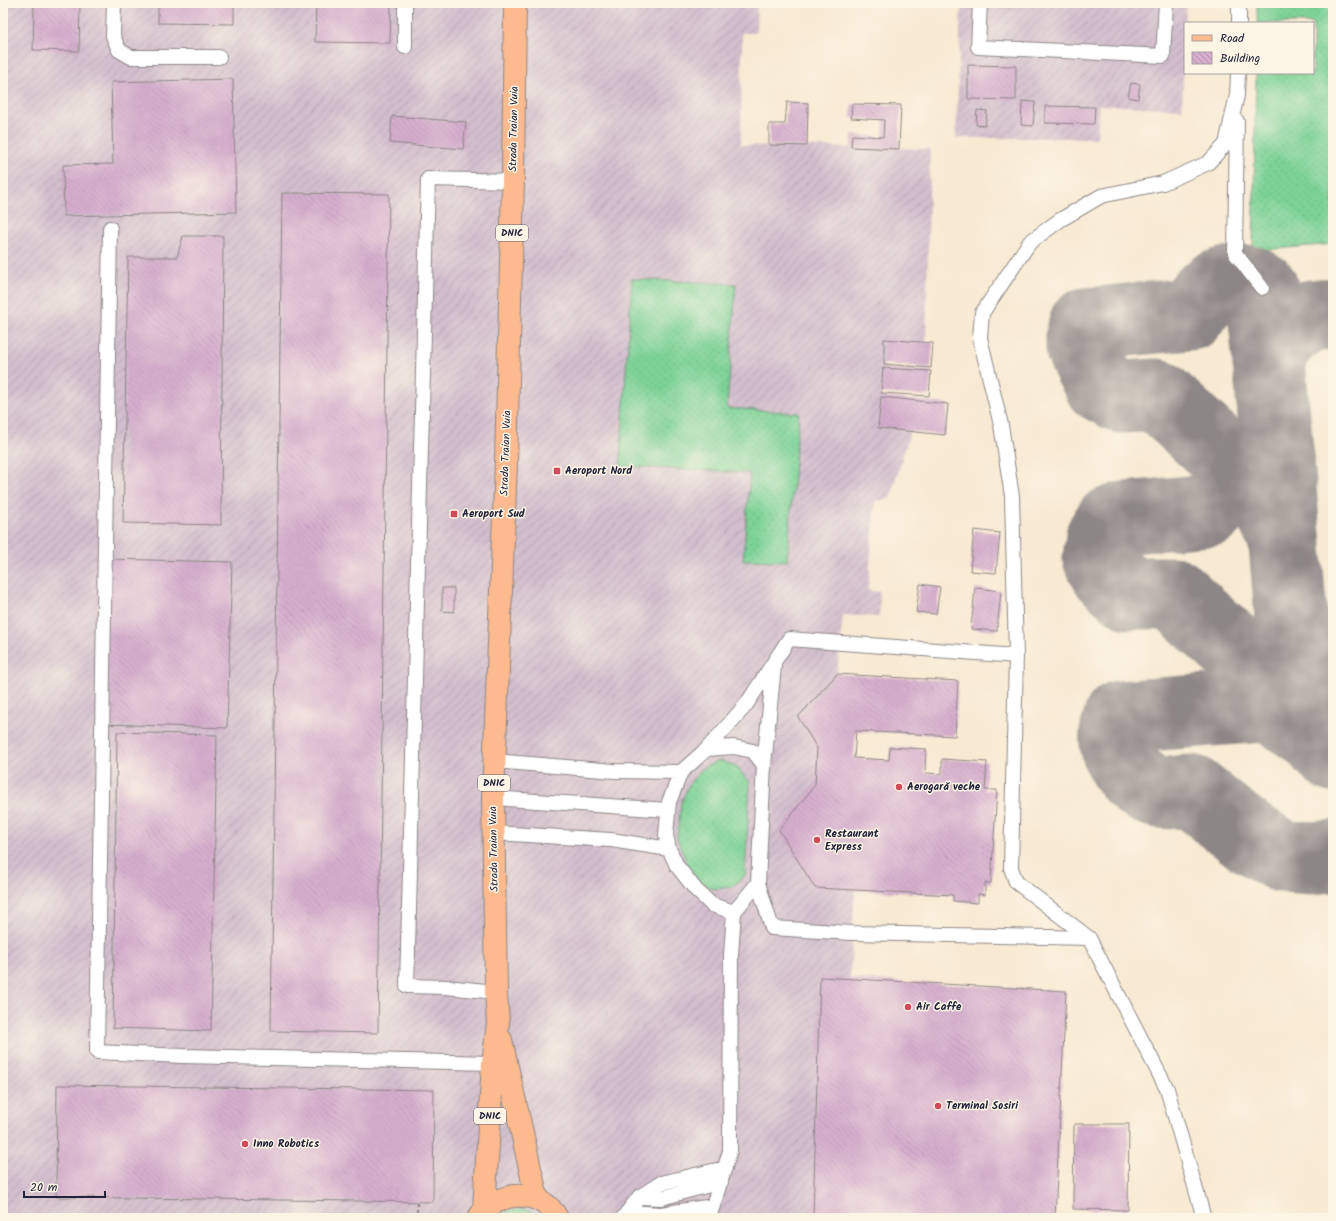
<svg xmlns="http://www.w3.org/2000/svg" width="1336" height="1221" font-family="Kalam,sans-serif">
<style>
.industrial{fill:url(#industrial-furrows)}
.grass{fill:url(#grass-dots);stroke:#507a69}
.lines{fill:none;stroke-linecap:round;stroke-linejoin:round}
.taxiway{stroke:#8d8686;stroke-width:73}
.building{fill:url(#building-back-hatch)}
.service-casing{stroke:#8d8686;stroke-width:16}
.primary-casing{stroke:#8d8686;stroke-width:24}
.path{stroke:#8d8686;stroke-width:2.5;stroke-dasharray:3 3;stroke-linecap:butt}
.service{stroke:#fff;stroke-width:14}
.primary{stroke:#fcba8e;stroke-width:22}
.poi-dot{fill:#d1495b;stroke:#fcf5e5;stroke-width:1.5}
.labels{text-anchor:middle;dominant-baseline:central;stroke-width:3;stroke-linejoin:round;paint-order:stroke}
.shield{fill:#fcf5e5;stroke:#63616e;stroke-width:1}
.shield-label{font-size:10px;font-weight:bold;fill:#22223b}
.street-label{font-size:11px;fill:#22223b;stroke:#fcf5e5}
.poi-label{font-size:11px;font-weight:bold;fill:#22223b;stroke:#fcf5e5;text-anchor:start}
</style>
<defs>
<pattern id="industrial-furrows" width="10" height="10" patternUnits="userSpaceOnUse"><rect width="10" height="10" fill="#d1bdcc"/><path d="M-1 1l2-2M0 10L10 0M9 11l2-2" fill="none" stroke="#b3a2b0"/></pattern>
<pattern id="grass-dots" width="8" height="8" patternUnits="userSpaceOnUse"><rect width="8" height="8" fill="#7dd397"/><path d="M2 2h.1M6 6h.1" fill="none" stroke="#6cb583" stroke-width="1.8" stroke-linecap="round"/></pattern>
<pattern id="building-back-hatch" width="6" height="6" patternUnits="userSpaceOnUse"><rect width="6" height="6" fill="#d5aece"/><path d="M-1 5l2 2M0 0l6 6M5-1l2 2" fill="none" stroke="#b795b2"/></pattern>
</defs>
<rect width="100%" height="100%" fill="#fcf5e5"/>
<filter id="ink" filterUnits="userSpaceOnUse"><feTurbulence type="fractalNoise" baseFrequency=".025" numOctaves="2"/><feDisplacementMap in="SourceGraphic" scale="8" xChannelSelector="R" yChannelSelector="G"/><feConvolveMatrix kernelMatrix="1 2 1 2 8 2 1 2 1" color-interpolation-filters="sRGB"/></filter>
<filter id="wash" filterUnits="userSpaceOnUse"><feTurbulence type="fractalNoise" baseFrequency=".012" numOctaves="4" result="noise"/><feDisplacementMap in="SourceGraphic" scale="16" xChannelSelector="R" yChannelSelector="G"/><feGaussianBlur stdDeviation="0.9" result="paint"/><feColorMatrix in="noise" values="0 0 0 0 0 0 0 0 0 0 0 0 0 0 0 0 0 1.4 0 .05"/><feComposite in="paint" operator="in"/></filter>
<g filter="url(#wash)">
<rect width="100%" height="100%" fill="#f8e9d2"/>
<path class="industrial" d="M3 3H757L756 33H742L741 145 930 149 926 342 884 340V364L878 428 910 432 890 499 875 501 868 590 880 592 879 617 843 615 837 674 798 717 817 748 815 785 779 830 855 889 850 979 818 1056 813 1218H3Z
M961 3H1186L1182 109 1099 105 1097 138H956Z"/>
<path class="grass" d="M1257 3H1333V244L1253 251 1256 73H1313V23H1257Z
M632 279 736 284 727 408 799 413 787 561 743 560 750 473 620 466Z
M721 760 737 768 750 782 745 876 732 887 713 889 699 882 687 864 677 838 681 803 689 784 703 768Z
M518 1209 529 1210 542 1218H495L507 1211Z"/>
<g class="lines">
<path class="taxiway" d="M1269 365 1276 343 1287 331 1299 322 1311 316 1333 314
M1280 481C1244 473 1231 482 1210 510L1123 518 1110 523 1102 536 1099 558 1108 574 1119 585 1130 593H1173L1298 707
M1285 540C1274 517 1266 497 1249 479L1157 395 1122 397 1101 386 1090 366 1082 349V335L1085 324 1190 314C1196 305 1202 296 1211 290 1221 283 1239 279 1251 282 1255 283 1258 286 1262 288L1278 459C1283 529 1290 598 1295 668V685L1298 707 1307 730 1333 756
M1307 730 1274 709 1264 706 1120 717C1118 725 1114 736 1116 744 1120 766 1137 788 1159 792 1169 794 1181 791 1191 791L1248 836 1282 856 1313 858 1333 856"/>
</g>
<g id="blocks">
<path class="building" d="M34 3H80L79 51 33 50Z
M158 3H244V5H234V24L158 23Z
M316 3H391L390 43 315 42Z
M968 65 1016 66V100L968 99Z
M233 79 236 212 64 216 63 165 113 164 111 82Z
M1131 83 1140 84 1138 99 1128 97Z
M1022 101 1035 102 1033 126 1021 125Z
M787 102 808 103 807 146 769 145V124H785Z
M852 104 901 105 899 149 851 147 852 135 883 137 884 120 851 118Z
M1045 106 1095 107 1094 124 1045 123Z
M977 110 987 111 985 126 976 125Z
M392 116 466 122 463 149 390 143Z
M282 193 389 194 378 1033 271 1031Z
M183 236H223L221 525 123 523 128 257H177Z
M884 339 933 343 931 368 884 364Z
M883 368 931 371 929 396 881 393Z
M881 397 948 404 945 435 878 428Z
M974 530 1000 533 996 573 970 571Z
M108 559 232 562 227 728 103 724Z
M920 584 940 587 936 614 916 612Z
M442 588H454V612L442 611Z
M975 588 1001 591 997 631 971 629Z
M837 674 958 681 955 736 856 731 854 758 889 760 890 747 926 749 925 773 942 774V759L987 762 985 790H997L991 883H985V895L978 894V903L953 901V895L815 888 779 830 815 785 817 748 798 717Z
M117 732 217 735 211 1031 113 1028Z
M820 977 1066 991 1055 1218H813Z
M57 1085 434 1090 433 1202 56 1197Z
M1074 1124H1129L1128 1210 1073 1209Z"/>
</g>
</g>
<g filter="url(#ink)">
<use href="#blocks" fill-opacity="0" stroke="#8d8686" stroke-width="1"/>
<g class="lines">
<defs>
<path id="service" d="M114 3 113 36 119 50 131 57H219
M980 3 978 47 1163 56 1166 3
M1239 23V3
M405 47V3
M1237 121 1235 253 1262 288
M110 228 97 1052 182 1056 493 1063
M707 749 734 747 753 751 764 765 758 883 734 912 731 955 730 1151 709 1218
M494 761 614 771 681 772
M764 765 774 666
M493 798 668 810
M494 833 611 840 669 849
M758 883 772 928 852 933 1089 938
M734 912 712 905 696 890 677 866 669 849 666 835 669 802 681 772 707 749 746 705 789 639 1016 656
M496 992 446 987 407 986 428 179 513 181
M639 1197 661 1198 721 1182
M627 1212 661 1214 713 1206
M623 1218 639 1197 661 1183 725 1168
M1204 1218 1167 1089 1089 938 1016 882 1011 868 1016 656 1012 496 1001 425 980 338 982 313 1030 242 1060 220 1101 196 1163 183 1208 163 1226 144 1237 95 1238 73"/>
<path id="primary" d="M501 1040 537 1199
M484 1209 493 1063 498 1023 496 992 493 798 506 462 513 181 515 3
M479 1217C497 1190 540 1187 557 1218"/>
</defs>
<use href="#service" class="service-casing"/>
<use href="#primary" class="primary-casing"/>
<path class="path" d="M417 1218V1202"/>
<use href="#service" class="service"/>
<use href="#primary" class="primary"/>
</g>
</g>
<g class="poi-dot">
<rect x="553" y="467" width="8" height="8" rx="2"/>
<rect x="450" y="510" width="8" height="8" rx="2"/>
<circle cx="899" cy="787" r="4"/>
<circle cx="817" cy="840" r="4"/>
<circle cx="908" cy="1007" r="4"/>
<circle cx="938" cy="1106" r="4"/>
<circle cx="245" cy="1144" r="4"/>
</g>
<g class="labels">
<g class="shield">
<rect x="496" y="225" width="32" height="16" rx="3"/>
<rect x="478" y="775" width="32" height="16" rx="3"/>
<rect x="474" y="1108" width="32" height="16" rx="3"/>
</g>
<g class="shield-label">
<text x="512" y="233">DN1C</text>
<text x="494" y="783">DN1C</text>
<text x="490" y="1116">DN1C</text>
</g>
<g class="street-label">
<text transform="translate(514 129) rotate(-89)">Strada Traian Vuia</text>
<text transform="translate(506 453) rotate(-88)">Strada Traian Vuia</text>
<text transform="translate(494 849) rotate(-91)">Strada Traian Vuia</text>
</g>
<g class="poi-label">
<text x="565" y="471">Aeroport Nord</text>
<text x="462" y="514">Aeroport Sud</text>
<text x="907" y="787">Aerogară veche</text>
<text x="825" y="834">Restaurant<tspan x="825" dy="13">Express</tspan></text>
<text x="916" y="1007">Air Caffe</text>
<text x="946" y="1106">Terminal Sosiri</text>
<text x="253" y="1144">Inno Robotics</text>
</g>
</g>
<rect width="1336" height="1221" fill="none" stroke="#fcf5e5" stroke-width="16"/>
<rect x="1184" y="22" width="130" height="52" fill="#fcf5e5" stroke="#a5a1a1"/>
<rect x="1192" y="35" width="20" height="6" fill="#fcba8e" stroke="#a5a1a1"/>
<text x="1220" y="42" font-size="12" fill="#22223b">Road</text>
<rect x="1192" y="52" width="20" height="12" fill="url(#building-back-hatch)" stroke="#a5a1a1"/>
<text x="1220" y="62" font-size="12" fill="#22223b">Building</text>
<path d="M24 1191v6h81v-6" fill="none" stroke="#22223b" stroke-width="2"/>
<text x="30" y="1191" font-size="12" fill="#22223b" stroke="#fcf5e5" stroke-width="3" paint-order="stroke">20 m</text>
</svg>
